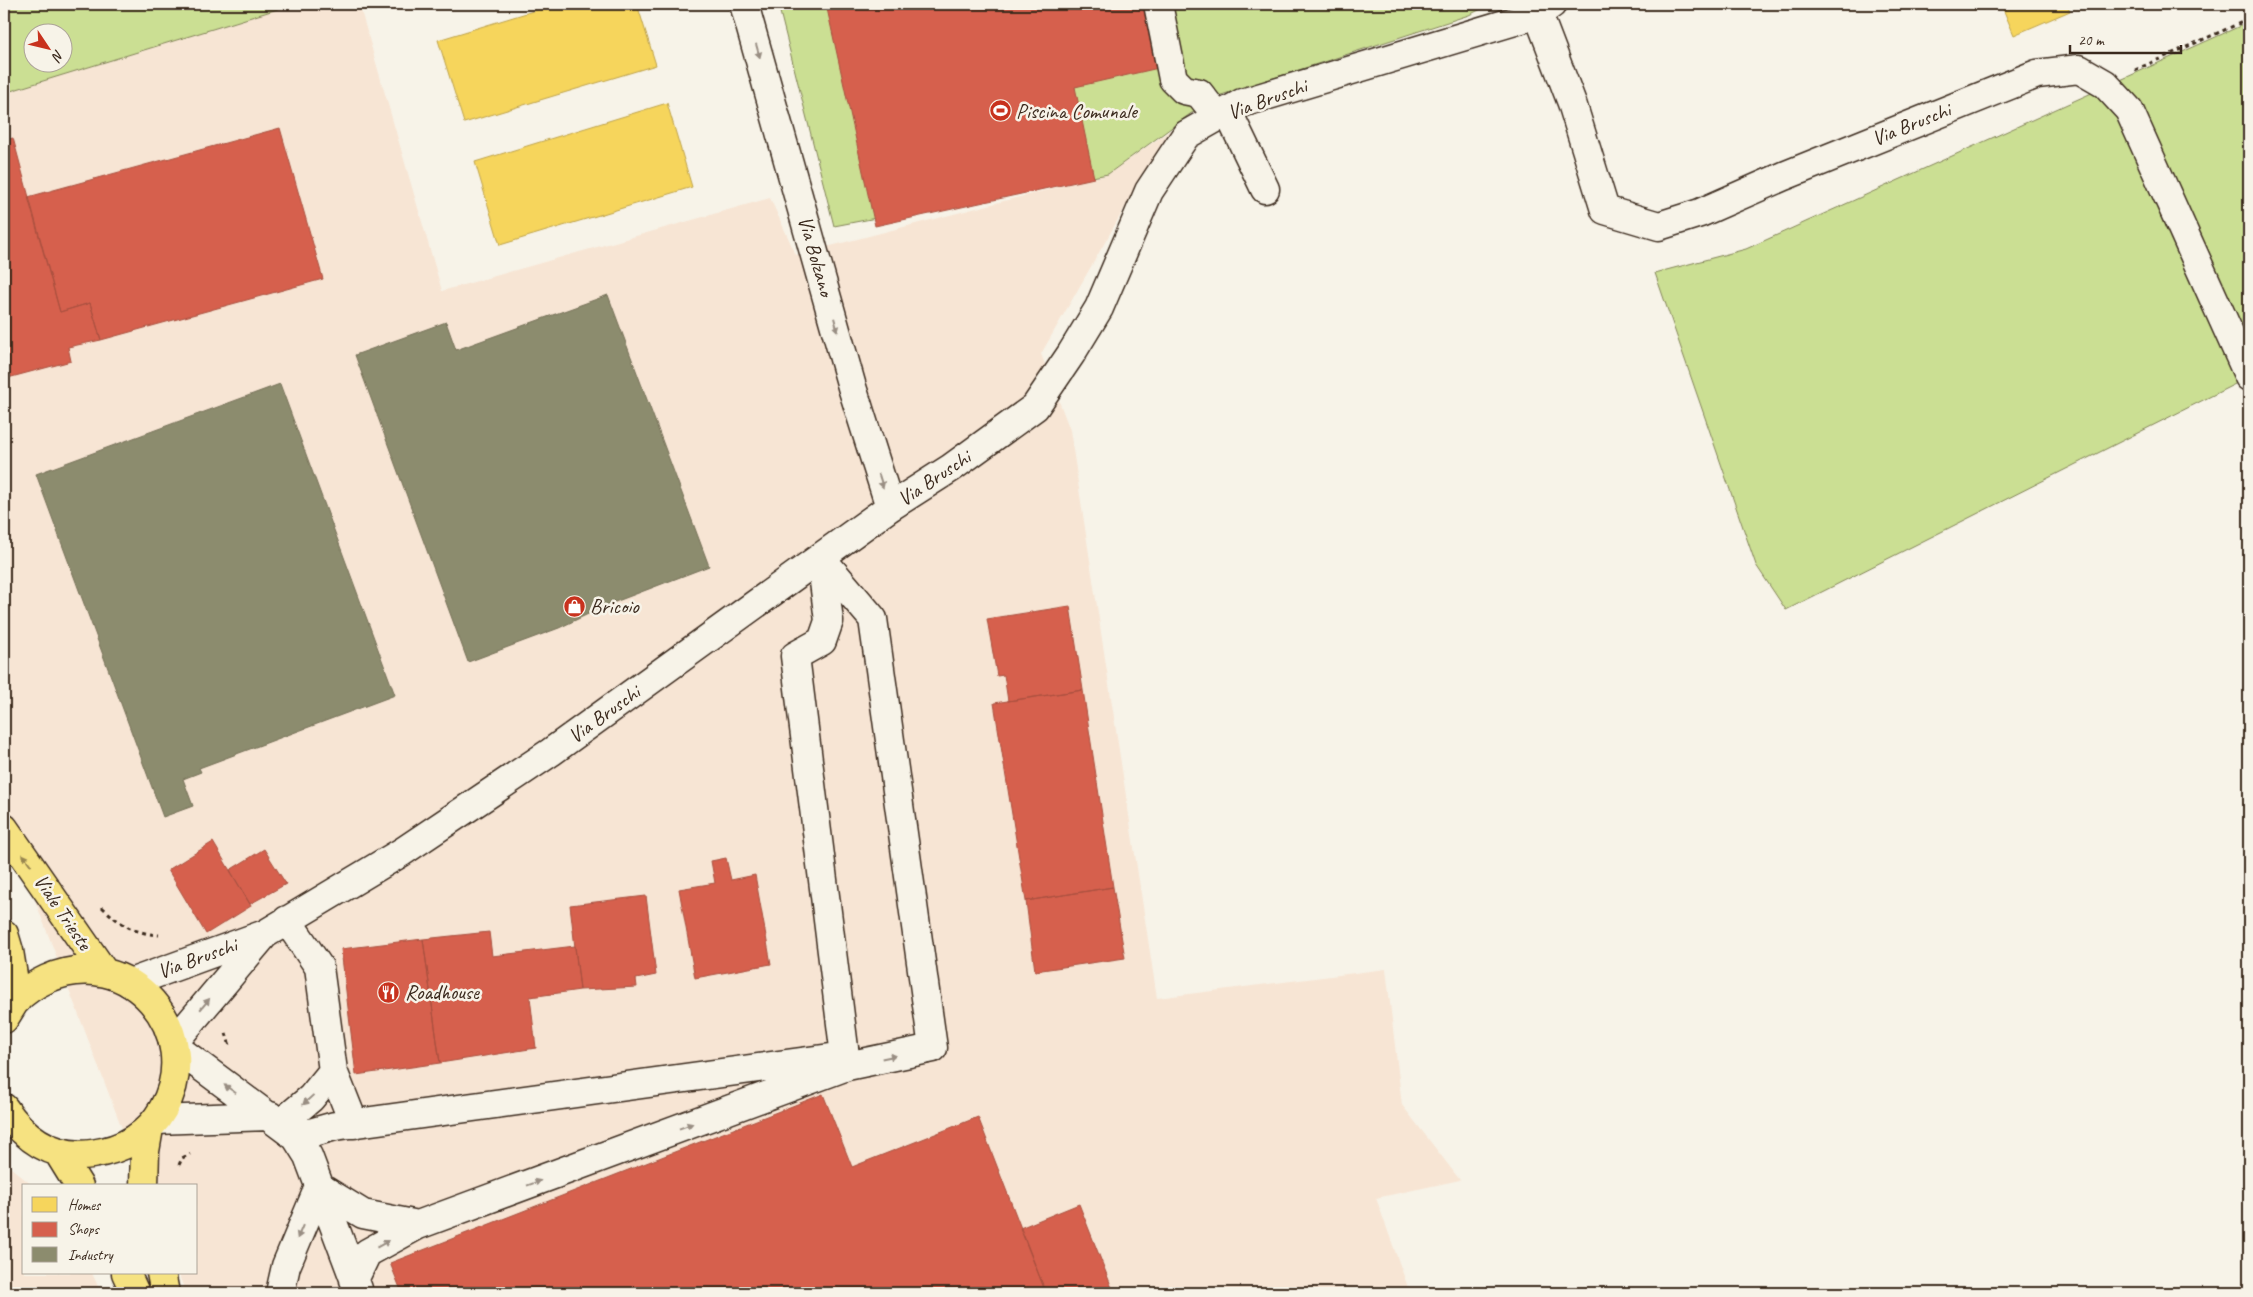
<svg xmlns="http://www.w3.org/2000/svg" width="2253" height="1297" font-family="Caveat,sans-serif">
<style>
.built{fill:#f7e5d4}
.green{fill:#cbdf93;stroke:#838458;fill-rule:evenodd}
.homes{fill:#f6d55c;stroke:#bea249}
.shops{fill:#d6604d;stroke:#a8503f}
.industry{fill:#8c8c6e;stroke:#746f56}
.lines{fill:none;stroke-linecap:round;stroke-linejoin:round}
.minor-casing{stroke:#3b2a1e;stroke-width:31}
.major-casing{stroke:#3b2a1e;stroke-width:31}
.path{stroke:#3b2a1e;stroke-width:3;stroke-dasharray:4 4;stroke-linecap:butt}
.minor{stroke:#f7f3e8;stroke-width:28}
.major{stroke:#f6e281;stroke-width:28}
.oneway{fill:#998e83}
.oneway2{fill:#988650}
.labels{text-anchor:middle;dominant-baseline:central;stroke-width:5;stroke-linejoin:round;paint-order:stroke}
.street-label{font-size:21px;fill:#3b2a1e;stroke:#f7f3e8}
.poi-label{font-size:21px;fill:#3b2a1e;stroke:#f7f3e8;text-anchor:start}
</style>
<rect width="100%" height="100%" fill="#f7f3e8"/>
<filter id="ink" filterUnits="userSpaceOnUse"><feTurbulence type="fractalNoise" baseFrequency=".02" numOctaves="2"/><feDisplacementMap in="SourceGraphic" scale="10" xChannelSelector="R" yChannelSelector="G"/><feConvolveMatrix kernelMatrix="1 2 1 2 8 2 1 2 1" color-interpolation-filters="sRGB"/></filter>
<g filter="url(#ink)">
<path class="built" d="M294 4H359L442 291 770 198 796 255 1108 174 1179 124 1128 202 1041 354 1070 430 1157 998 1386 969 1402 1105 1460 1180 1376 1198 1410 1293H186L178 1273H196V1186H144L4 819V93Z
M4 1162 33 1186H24V1273H92L101 1293H4Z"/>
<path class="green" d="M4 4H294L4 93ZM32 32H62V62H32Z
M778 4H1491L1469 15 1212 98 1108 174 834 226Z
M2249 22V377L1786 610 1756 565 1655 273 1746 249Z"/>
<path class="homes" d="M556 4H637L656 65 464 123 438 40Z
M2001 4H2067L2070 11 2014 35Z
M667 103 692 187 500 245 475 162Z"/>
<path class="shops" d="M826 4H1150L1163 67 1075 87 1094 178 875 226Z
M280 128 323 279 101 340 90 303 60 312 28 197Z
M13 138 60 312 90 303 101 340 68 347 71 361 4 379V140Z
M1070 606 1083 690 1008 701 1004 675 997 676 987 619Z
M1083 690 1113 887 1026 901 994 703Z
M213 842 251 906 206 934 168 870Z
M264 849 286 884 250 904 230 870Z
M726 858 731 880 755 875 771 964 695 978 679 889 715 883 711 861Z
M1113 887 1125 958 1035 971 1026 901Z
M646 896 656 975 636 979 637 987 580 990 570 905Z
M489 932 492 956 575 946 580 990 530 997 536 1048 440 1063 423 939Z
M423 939 440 1063 356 1075 341 949Z
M823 1094 852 1167 978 1117 1046 1293H402L390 1263Z
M1079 1204 1114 1293H1046L1020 1228Z"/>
<path class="industry" d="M608 295 709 566 607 605 559 628 468 662 355 355 446 322 456 350Z
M280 384 395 695 199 768 201 772 183 779 193 806 163 817 36 474Z"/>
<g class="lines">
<defs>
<path id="minor" d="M744 4 852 387 890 507
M1158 4 1173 79 1184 90 1199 93 1218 117
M1538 14 1572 103 1605 210 1659 226 1700 213 1784 176 2037 74 2079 69 2105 84 2129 110 2249 377
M1228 112 1265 189
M287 920 319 967 333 1071 354 1124
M130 983 265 934 402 852 551 752 890 507 951 468 1035 407 1071 354 1099 308 1149 191 1186 135 1242 103 1538 14 1552 4
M174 1042 264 935
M175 1047 296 1137 308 1156 358 1289
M156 1120 270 1116
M280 1124 311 1098 333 1071
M296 1137 335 1126 845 1056 795 656 822 641 829 621 821 558 873 619 933 1048 847 1066 418 1225 367 1253 354 1280
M319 1187 363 1214 418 1225
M280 1293 286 1266 319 1187"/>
<path id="major" d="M4 828 104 972
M4 934 9 951 17 1000
M4 1019C8 1013 12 1006 16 1000 25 991 36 984 47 979 129 942 206 1033 163 1109 148 1136 122 1150 92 1154 53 1159 25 1139 4 1108
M58 1152 79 1186
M144 1186 145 1151 149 1128
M126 1273 135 1293
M161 1273 165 1293"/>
</defs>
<use href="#minor" class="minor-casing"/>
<use href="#major" class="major-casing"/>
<path class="path" d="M2135 70 2249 19
M102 907C120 924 133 933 159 935
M226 1033 230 1046
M179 1165 182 1158 190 1154"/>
<use href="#minor" class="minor"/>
<use href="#major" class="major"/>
</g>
<defs><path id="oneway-solid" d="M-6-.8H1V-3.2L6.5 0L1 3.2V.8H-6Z" transform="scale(1.25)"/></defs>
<g class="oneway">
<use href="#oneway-solid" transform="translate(758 51) rotate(74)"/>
<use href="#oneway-solid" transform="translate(836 325) rotate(75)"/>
<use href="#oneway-solid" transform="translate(881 481) rotate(72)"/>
<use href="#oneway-solid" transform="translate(205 1004) rotate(-50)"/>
<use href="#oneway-solid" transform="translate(889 1057) rotate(-12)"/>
<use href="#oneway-solid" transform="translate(230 1089) rotate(-145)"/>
<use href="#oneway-solid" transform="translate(308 1100) rotate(137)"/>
<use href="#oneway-solid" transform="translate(686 1126) rotate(-20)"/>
<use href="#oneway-solid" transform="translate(534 1183) rotate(-20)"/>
<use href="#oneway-solid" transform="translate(300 1232) rotate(113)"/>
<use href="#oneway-solid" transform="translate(383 1244) rotate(-29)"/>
</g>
<use class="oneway2" href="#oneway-solid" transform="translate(27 860) rotate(-126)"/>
</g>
<defs>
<symbol id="stadium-disc" viewBox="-11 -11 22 22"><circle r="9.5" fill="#c8321e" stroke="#f7f3e8"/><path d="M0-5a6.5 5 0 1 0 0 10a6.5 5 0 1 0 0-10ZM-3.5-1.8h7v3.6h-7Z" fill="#fff"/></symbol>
<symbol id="shop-disc" viewBox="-11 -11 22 22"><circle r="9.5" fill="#c8321e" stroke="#f7f3e8"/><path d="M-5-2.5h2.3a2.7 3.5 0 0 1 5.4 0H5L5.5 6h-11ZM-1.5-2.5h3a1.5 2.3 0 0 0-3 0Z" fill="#fff"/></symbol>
<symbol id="restaurant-disc" viewBox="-11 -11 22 22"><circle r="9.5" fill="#c8321e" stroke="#f7f3e8"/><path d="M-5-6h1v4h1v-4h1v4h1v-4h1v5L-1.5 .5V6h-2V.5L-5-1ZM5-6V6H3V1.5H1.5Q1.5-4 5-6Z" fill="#fff"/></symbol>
</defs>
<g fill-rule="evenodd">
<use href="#stadium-disc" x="988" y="98" width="25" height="25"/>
<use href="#shop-disc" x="562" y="594" width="25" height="25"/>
<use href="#restaurant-disc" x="376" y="980" width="25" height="25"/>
</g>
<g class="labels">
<g class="street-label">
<text transform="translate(1267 99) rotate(-20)">Via Bruschi</text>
<text transform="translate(1911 124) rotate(-22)">Via Bruschi</text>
<text transform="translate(816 256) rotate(74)">Via Bolzano</text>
<text transform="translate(934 478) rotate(-34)">Via Bruschi</text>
<text transform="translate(604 714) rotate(-36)">Via Bruschi</text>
<text transform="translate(63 912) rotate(56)">Viale Trieste</text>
<text transform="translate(197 958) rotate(-20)">Via Bruschi</text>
</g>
<g class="poi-label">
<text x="1016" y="111">Piscina Comunale</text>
<text x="590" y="606">Bricoio</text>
<text x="405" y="992">Roadhouse</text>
</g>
</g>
<rect width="2253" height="1297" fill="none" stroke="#f7f3e8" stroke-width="20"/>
<rect x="10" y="10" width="2233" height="1277" fill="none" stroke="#3b2a1e" stroke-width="2" filter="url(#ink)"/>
<rect x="22" y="1184" width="175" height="90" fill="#f7f3e8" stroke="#aca397"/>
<rect x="32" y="1197" width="25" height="15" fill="#f6d55c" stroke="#aca397"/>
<text x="68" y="1210" font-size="15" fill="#3b2a1e">Homes</text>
<rect x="32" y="1222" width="25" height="15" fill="#d6604d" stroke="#aca397"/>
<text x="68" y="1234" font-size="15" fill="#3b2a1e">Shops</text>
<rect x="32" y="1247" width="25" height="15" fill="#8c8c6e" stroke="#aca397"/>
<text x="68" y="1260" font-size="15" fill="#3b2a1e">Industry</text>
<g transform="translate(48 48) rotate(125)"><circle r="24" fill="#f7f3e8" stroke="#aca397"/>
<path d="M0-4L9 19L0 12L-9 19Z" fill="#c8321e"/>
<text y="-8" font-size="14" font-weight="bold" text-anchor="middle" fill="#3b2a1e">N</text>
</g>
<path d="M2070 45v8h111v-8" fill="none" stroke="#3b2a1e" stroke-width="2.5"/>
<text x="2078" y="45" font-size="15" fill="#3b2a1e" stroke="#f7f3e8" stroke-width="4" paint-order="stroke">20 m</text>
</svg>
